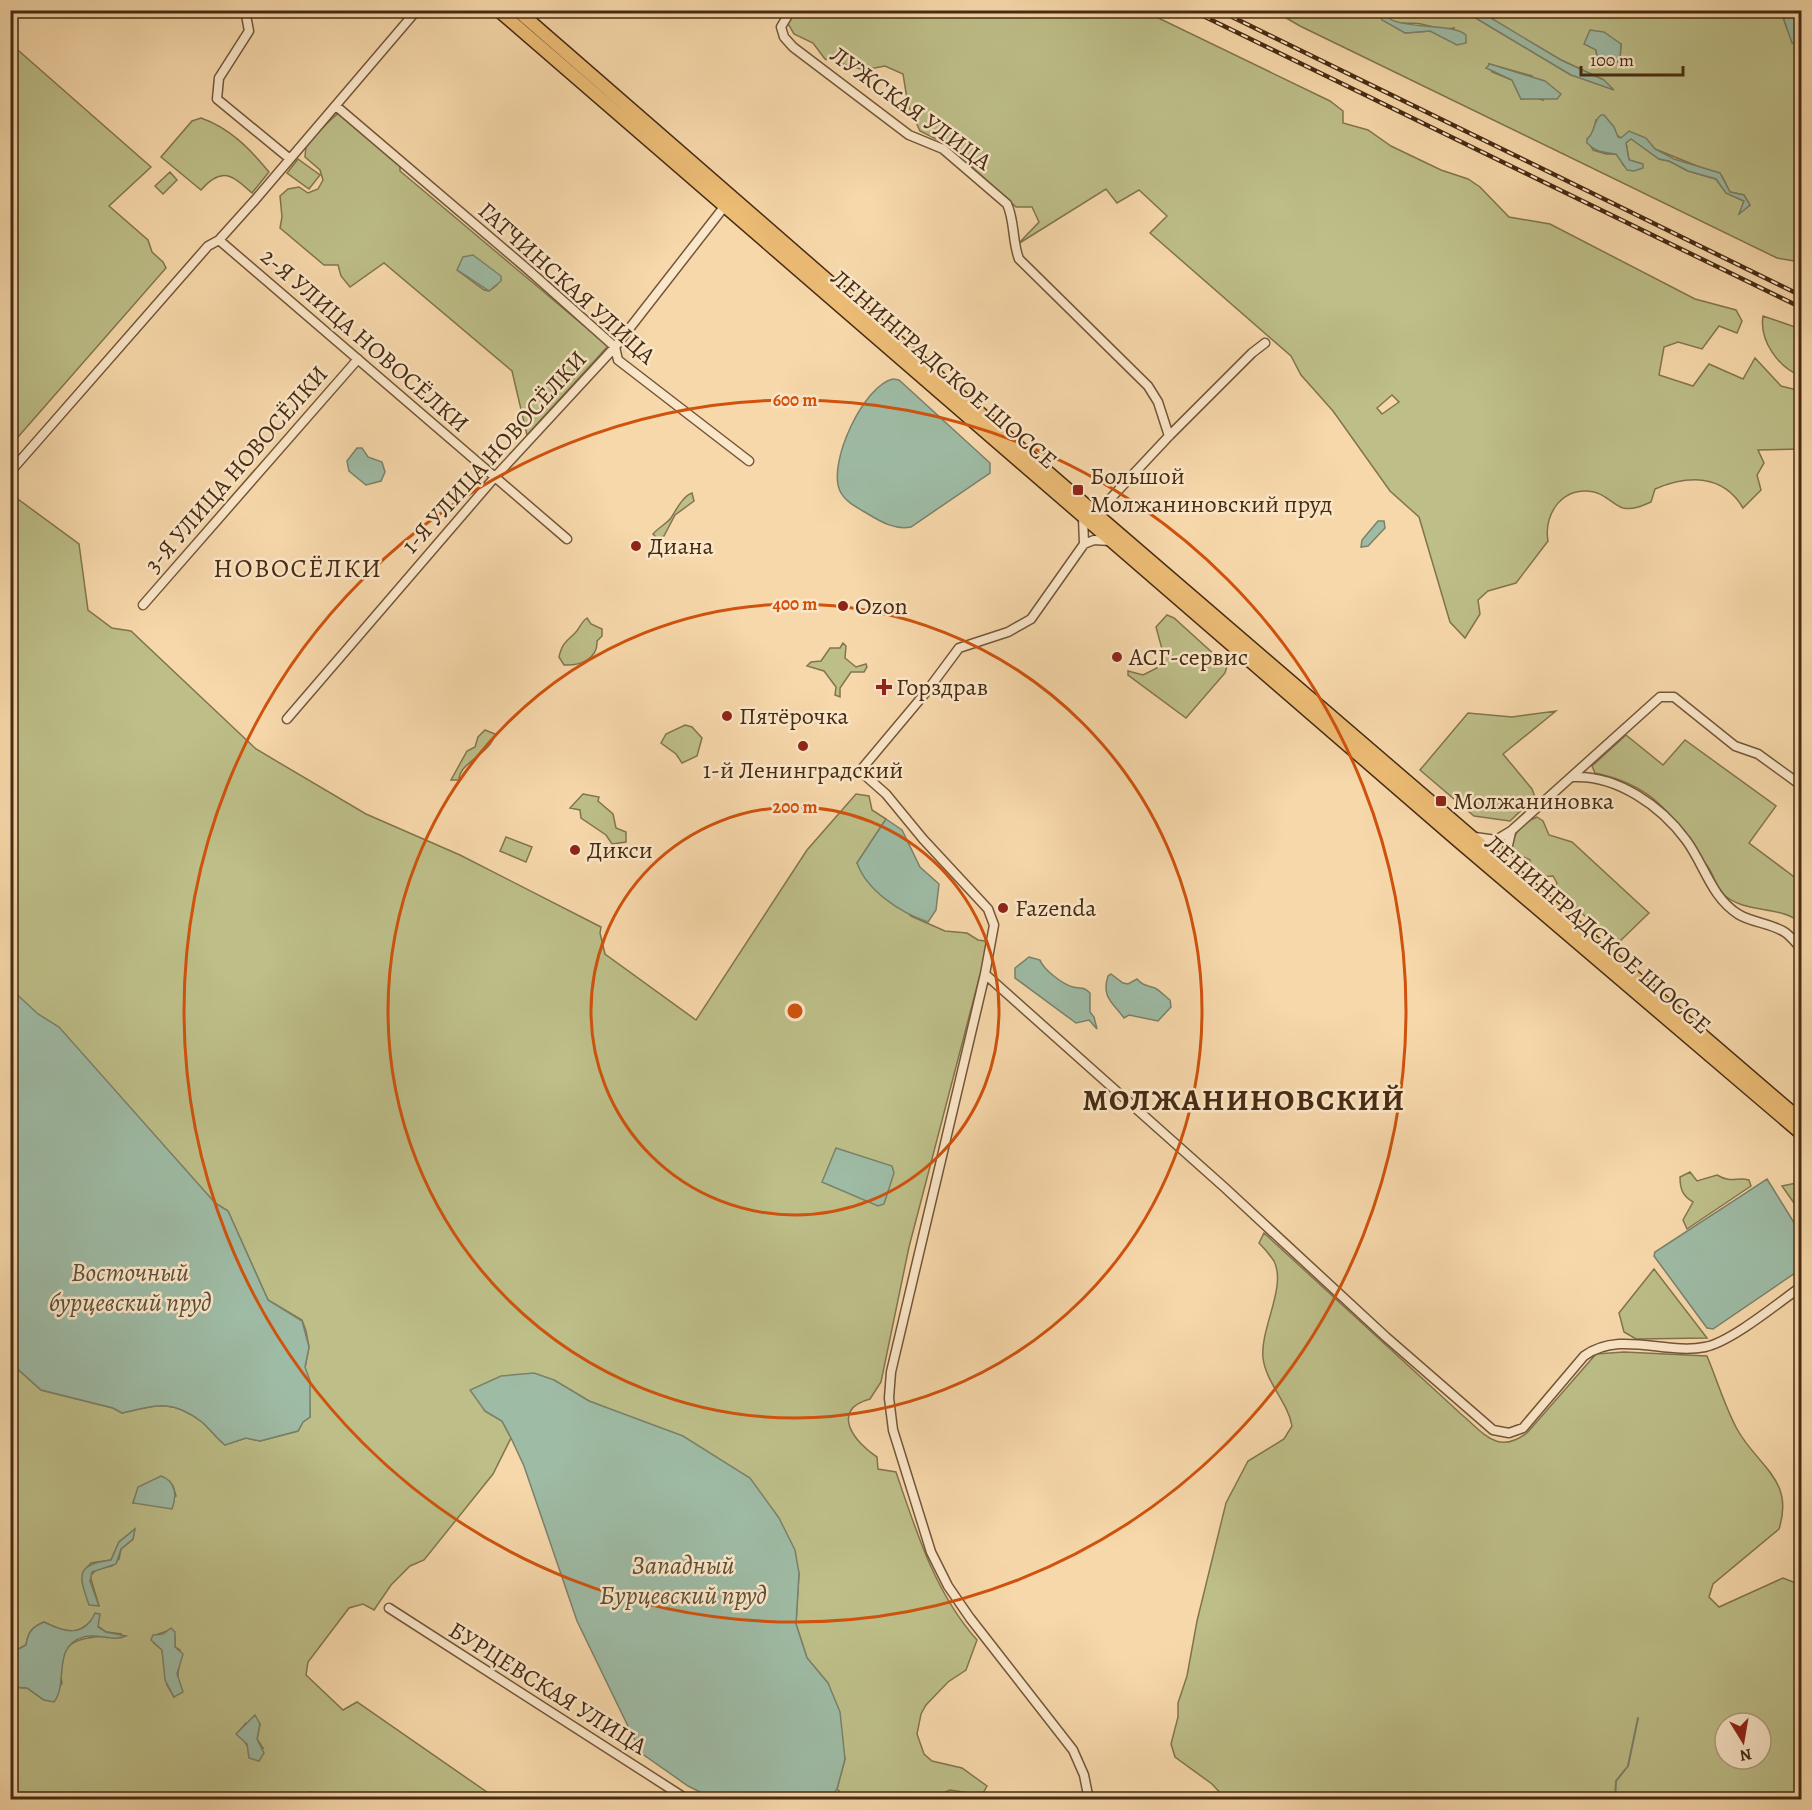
<svg xmlns="http://www.w3.org/2000/svg" width="1812" height="1810" font-family="Alegreya,serif">
<style>
.green{fill:#bdbe88;stroke:#82744e;stroke-width:1.5;fill-rule:evenodd}
.water{fill:#9ebba5;stroke:#7b816b;stroke-width:1.5}
.lines{fill:none;stroke-linecap:round;stroke-linejoin:round}
.stream{stroke:#7b816b;stroke-width:2}
.minor-casing{stroke:#735639;stroke-width:11}
.highway-casing{stroke:#472b13;stroke-width:15}
.minor{stroke:#fae6c8;stroke-width:8}
.highway{stroke:#ecbc75;stroke-width:12}
.rail-casing{stroke:#472b13;stroke-width:4.5}
.rail{stroke:#fae6c8;stroke-width:2;stroke-dasharray:7;stroke-linecap:butt}
.ring{fill:none;stroke:#d0520d;stroke-width:3}
.poi-dot{fill:#8f2418;stroke:#fae6c8;stroke-width:2}
.labels{text-anchor:middle;dominant-baseline:central;stroke-width:5;stroke-linejoin:round;paint-order:stroke}
.street-label{font-size:24px;fill:#472b13;stroke:#fae6c8}
.poi-label{font-size:24px;fill:#472b13;stroke:#fae6c8;text-anchor:start}
.neighbourhood-label{font-size:26px;letter-spacing:1.5px;fill:#472b13;stroke:#fae6c8}
.water-label{font-size:26px;font-style:italic;fill:#5d4f38;stroke:#fae6c8}
.district-label{font-size:30px;font-weight:bold;letter-spacing:1.5px;fill:#472b13;stroke:#fae6c8}
.centre{fill:#d0520d;stroke:#fae6c8;stroke-width:3}
.ring-label{font-size:18px;text-anchor:middle;font-weight:bold;fill:#d0520d;stroke:#fae6c8;stroke-width:5;stroke-linejoin:round;paint-order:stroke}
</style>
<rect width="100%" height="100%" fill="#f7d8aa"/>
<filter id="stains"><feTurbulence type="fractalNoise" baseFrequency=".00333" numOctaves="4"/><feColorMatrix values="0 0 0 0 .2 0 0 0 0 .09 0 0 0 0 .02 0 0 0 .5 -.17"/></filter>
<radialGradient id="worn" r=".72"><stop offset=".6" stop-color="#630" stop-opacity="0"/><stop offset="1" stop-color="#630" stop-opacity=".3"/></radialGradient>
<path class="green" d="M795 10 1144 11 1330 101 1343 111V123L1368 130 1391 146 1441 170 1468 179 1480 187 1509 217 1550 224 1695 299 1736 310 1742 321 1737 333 1719 326 1702 349 1678 342 1664 347 1659 375 1693 386 1709 364 1743 379 1755 358 1781 386 1801 391V449L1758 450 1764 463 1757 475 1761 490 1743 508C1723 474 1688 475 1655 489L1651 502C1642 506 1633 510 1623 508 1613 505 1605 494 1594 492 1564 485 1543 513 1548 541L1516 583 1488 591 1478 600 1480 614 1465 638 1450 622 1419 517 1390 491 1333 411 1301 375 1291 356 1150 233 1167 216 1139 190 1117 203 1106 189 1018 244 1039 222 1032 207H1016L948 145 920 131 908 105 903 74 885 66 864 70 825 59 813 43 794 34 787 22ZM1392 395 1399 402 1382 414 1377 408Z
M1384 10 1464 11 1571 75 1604 80 1561 60 1476 11H1781L1787 29 1798 44 1801 40V262L1777 258 1300 26 1274 11H1378V14L1405 33 1430 31 1448 38 1454 28C1441 30 1433 27 1421 24 1409 22 1386 27 1384 10ZM1621 44 1620 58 1615 64 1597 56 1596 50ZM1489 64 1532 76 1543 100 1536 98 1521 99 1512 80 1492 72ZM1596 120 1621 138C1635 129 1645 137 1655 149L1722 176 1730 192 1744 195 1750 205 1740 213 1744 201 1726 193 1716 179 1688 171 1669 161 1659 159 1631 138 1626 143 1629 160 1643 164 1623 165 1622 158 1616 154H1606L1593 150 1587 139 1593 134Z
M11 44 151 167 109 206 148 240 152 252 163 262 166 268 11 445Z
M339 113 400 165V171L608 346 527 435 512 371 384 263 350 287 341 276 338 265H324L280 228 282 217 280 196 288 189 299 187 308 193 318 189 323 180 320 170 305 157 306 146C311 140 334 115 339 113ZM457 270 497 285 489 291 484 290Z
M201 118C230 128 250 149 269 172L252 193C232 175 222 166 201 190L161 157 192 121Z
M298 159 320 175 309 189 287 173Z
M170 172 177 180 163 194 155 186Z
M1763 316 1801 329V376C1779 368 1759 341 1763 316Z
M692 493 694 501 675 515 664 536 658 539 653 534C658 528 666 524 671 518 676 510 683 496 692 493Z
M11 494 79 544 88 610 112 628 131 631 256 749 366 814 460 855 601 927 600 933 605 954 696 1020 807 850 856 794 869 796 872 810 886 819 857 863 911 916 945 931 967 933 978 940 985 941 987 948 909 1247 881 1382 870 1399C829 1410 855 1443 877 1457L878 1469 896 1472C916 1531 935 1593 977 1640L966 1670 948 1682 926 1705 921 1714 917 1734 924 1754 932 1761 962 1768 987 1786 982 1795 950 1790 929 1799H847L837 1789 845 1759 828 1683 807 1658 796 1624 799 1573 621 1414 589 1401 554 1380 485 1411 502 1421 511 1438 493 1474 424 1560 410 1566 391 1585 374 1610 363 1604 349 1608 308 1662 306 1675 343 1710 357 1702 497 1799 331 1800 310 1792 293 1800 11 1799V1687L27 1688 44 1700 62 1684C53 1633 87 1639 122 1634L106 1632 91 1621C75 1637 63 1632 44 1622 32 1627 28 1632 26 1645L17 1650 11 1649V1363L41 1390 113 1408 122 1413C157 1405 172 1399 202 1422 210 1429 216 1438 225 1445L246 1438 260 1441 298 1431 303 1422 310 1417 309 1381 305 1368 309 1347 306 1331 302 1320 268 1300 228 1211 215 1203 59 1028 38 1015 11 989ZM173 1486 176 1496 133 1503 135 1497ZM134 1530 133 1539 121 1549 119 1559 112 1566 97 1569 90 1576 99 1606 82 1581 84 1571 91 1563 111 1560 119 1542ZM167 1631 175 1637V1647L180 1650C183 1664 173 1674 181 1687L174 1697 167 1685 162 1650 154 1643 158 1634ZM246 1723 260 1724 257 1739 263 1748 249 1749 239 1731Z
M1167 615 1174 618 1227 666 1225 673 1186 718 1128 675V671L1143 675 1157 668 1162 649 1156 627Z
M587 618 591 624 602 629V636L597 641C598 659 580 666 564 665L559 657C562 643 566 642 575 633 580 628 581 622 587 618Z
M843 643 846 646 845 658 856 667 866 664 867 667 864 672H851L840 688V697L835 695 836 687 824 671 807 666 811 662 821 661 830 648H840Z
M1556 711 1503 754 1532 789 1535 797 1510 821 1474 816 1420 770 1468 713 1512 717Z
M685 725 692 727 702 738 697 756 682 763 676 754 661 743 666 734Z
M485 730 495 734C490 755 459 762 459 780H451L467 751 475 747 478 737Z
M1626 735 1663 765 1685 740 1776 806 1749 843 1801 882V923C1780 905 1746 914 1724 895 1717 888 1714 876 1708 867 1674 819 1658 786 1595 773L1592 766Z
M583 794 599 797 598 801 613 814 616 828 626 832V842L612 844 606 835 581 818 580 810 570 808Z
M1537 817 1543 821 1549 835 1572 842 1649 913 1617 944 1554 889 1557 883 1553 876 1540 877 1531 867 1530 860 1511 851C1512 835 1522 822 1537 817Z
M506 837 532 847 526 862 500 851Z
M1690 1172 1697 1181 1717 1175C1732 1184 1737 1176 1749 1180L1751 1186 1687 1229 1683 1220 1693 1202C1683 1196 1680 1190 1680 1177Z
M1801 1182H1802L1801 1213 1782 1186Z
M1264 1233 1461 1414C1485 1434 1497 1455 1527 1433L1596 1354 1624 1352 1707 1356C1717 1380 1725 1407 1737 1429 1757 1466 1795 1479 1779 1529L1713 1584 1709 1597 1719 1607 1783 1578 1801 1585V1799L1590 1800 1588 1793 1587 1800H1238L1225 1798 1212 1784 1175 1757 1171 1744 1178 1717V1703L1187 1676 1197 1621 1226 1503 1248 1461 1284 1439 1292 1426C1288 1402 1266 1383 1263 1358 1260 1328 1287 1287 1274 1261 1270 1255 1264 1248 1259 1243ZM1725 1723H1761V1759H1725Z
M1654 1269 1707 1338 1636 1339 1624 1332 1619 1313Z"/>
<path class="water" d="M1378 11H1384C1387 32 1451 21 1466 35V43L1457 45 1430 31 1405 33 1382 20Z
M1464 11H1476L1486 15 1561 60 1604 80 1614 90 1571 75Z
M1781 11H1801V40L1799 44 1792 43Z
M1590 30 1604 32 1621 44 1620 59 1615 64 1597 56 1596 50 1584 44Z
M1490 64 1545 81 1561 94 1557 99H1521L1512 80 1486 68Z
M1601 115H1604L1614 127 1618 137 1621 138 1629 131 1646 138 1655 149 1674 159 1720 173 1730 192 1744 195 1750 205 1739 214 1744 201 1726 193 1716 179 1688 171 1669 161 1659 159 1631 139 1626 143 1629 160 1643 164V168L1634 171 1627 170 1616 154C1603 152 1597 153 1587 143V139C1596 132 1592 122 1601 115Z
M473 255 501 276V281L489 291 457 270 463 257Z
M893 379 899 380 990 463V473L911 527C895 530 881 522 868 514 858 508 845 502 840 491 827 463 864 385 893 379Z
M357 448H362L368 457 382 462 385 472 381 481 366 485 349 471 347 461Z
M1378 521H1384L1385 528 1368 546 1361 547 1362 540Z
M886 819 902 830 920 867 939 884 936 910 928 922C901 913 867 891 857 863Z
M1029 957 1040 960C1043 969 1062 984 1073 987 1081 989 1083 986 1090 993V1012L1094 1017 1097 1029 1089 1020 1076 1023 1015 978V968Z
M1111 974 1123 983 1128 984 1137 979C1143 986 1147 985 1155 988 1159 990 1166 997 1170 1000L1171 1007 1158 1021 1129 1015 1124 1018C1113 1003 1101 997 1108 976Z
M11 989 38 1014 59 1027 215 1203 228 1211 268 1300 302 1321 309 1347 305 1367 310 1381V1417L303 1422 298 1431 260 1441 246 1438 225 1445C216 1438 210 1429 202 1422 172 1399 157 1405 122 1413L113 1408 41 1390 11 1363Z
M836 1148 892 1166 894 1173 884 1204 878 1206 822 1182Z
M1767 1179 1801 1234V1269L1713 1329 1707 1328 1654 1256 1655 1252Z
M534 1373 554 1380 589 1401 683 1436 750 1478 779 1518 795 1550 799 1573 796 1624 807 1658 828 1683 840 1712 845 1759 837 1789 831 1799H714L688 1786 641 1753 577 1621 524 1466 511 1438 502 1421 485 1411 470 1390 501 1376Z
M161 1476C176 1481 177 1496 172 1509L133 1503 138 1487Z
M135 1529 133 1539 121 1549 116 1564 92 1572 90 1581 99 1606 89 1605C78 1574 76 1565 111 1560L119 1542Z
M95 1613 100 1614 98 1627 106 1632 126 1636C112 1642 98 1633 84 1637 51 1646 69 1683 54 1702L44 1700 27 1688 11 1687V1649L17 1650 26 1645C28 1632 32 1627 44 1622 64 1632 84 1638 95 1613Z
M171 1628 175 1632V1647L183 1654 177 1674 183 1692 174 1697 165 1680 162 1650 151 1640 153 1635 163 1634Z
M255 1715 260 1724 257 1739 264 1753 259 1761 249 1758 247 1744 236 1734Z
M310 1792 331 1799H293Z"/>
<g class="lines">
<path class="stream" d="M1615 1800 1616 1781 1628 1766 1638 1718"/>
<defs>
<path id="minor" d="M245 10 249 31 219 78 217 99 290 159
M791 10 781 27 784 37 793 47 909 135 943 149 1007 204C1015 221 1012 241 1019 259L1148 386 1158 402 1169 436
M336 106 525 267 615 347 618 360 749 461
M219 240 567 539
M11 471 208 246 219 240 255 200 417 10
M1096 514 1169 436 1252 353 1265 343
M1083 517 1084 544 1031 619 1008 632 959 648 927 691 860 771 886 794 923 839 988 909 994 925 985 974 891 1372 889 1398 893 1430 931 1552 948 1586 970 1618 1073 1750 1084 1775 1089 1800
M1084 544 1094 540 1110 541
M143 605 358 359
M287 719 495 477 615 347 724 207
M1574 777C1617 775 1661 806 1686 840 1704 864 1711 897 1738 914 1752 923 1772 923 1786 933 1791 937 1797 944 1802 949
M1511 832 1506 854 1512 868
M1475 837 1496 840 1511 831 1660 697H1674L1735 746 1758 754 1802 786
M985 974 1224 1187 1386 1337 1493 1430 1509 1433 1523 1428 1584 1356C1620 1330 1665 1355 1705 1347 1731 1342 1778 1303 1802 1286
M389 1608 688 1800"/>
<path id="highway" d="M498 10 1456 839 1802 1134
M517 10 1096 514 1802 1121"/>
</defs>
<use href="#minor" class="minor-casing"/>
<use href="#highway" class="highway-casing"/>
<use href="#minor" class="minor"/>
<use href="#highway" class="highway"/>
<defs>
<path id="rail" d="M1191 10 1802 308
M1218 10 1802 296"/>
</defs>
<use href="#rail" class="rail-casing"/>
<use href="#rail" class="rail"/>
</g>
<g class="ring">
<circle cx="795" cy="1011" r="204"/>
<circle cx="795" cy="1011" r="407"/>
<circle cx="795" cy="1011" r="611"/>
</g>
<g class="poi-dot">
<rect x="1072" y="484" width="12" height="12" rx="3"/>
<circle cx="636" cy="546" r="6"/>
<circle cx="843" cy="606" r="6"/>
<circle cx="1117" cy="657" r="6"/>
<path d="M881 678h6v6h6v6h-6v6h-6v-6h-6v-6h6z"/>
<circle cx="727" cy="716" r="6"/>
<circle cx="803" cy="746" r="6"/>
<rect x="1435" y="795" width="12" height="12" rx="3"/>
<circle cx="575" cy="850" r="6"/>
<circle cx="1003" cy="908" r="6"/>
</g>
<g class="labels">
<g class="street-label">
<text transform="translate(911 108) rotate(36)">ЛУЖСКАЯ УЛИЦА</text>
<text transform="translate(567 283) rotate(42)">ГАТЧИНСКАЯ УЛИЦА</text>
<text transform="translate(365 340) rotate(41)">2-Я УЛИЦА НОВОСЁЛКИ</text>
<text transform="translate(944 369) rotate(41)">ЛЕНИНГРАДСКОЕ ШОССЕ</text>
<text transform="translate(494 452) rotate(-48)">1-Я УЛИЦА НОВОСЁЛКИ</text>
<text transform="translate(236 469) rotate(-49)">3-Я УЛИЦА НОВОСЁЛКИ</text>
<text transform="translate(1598 934) rotate(41)">ЛЕНИНГРАДСКОЕ ШОССЕ</text>
<text transform="translate(548 1688) rotate(32)">БУРЦЕВСКАЯ УЛИЦА</text>
</g>
<g class="poi-label">
<text x="1090" y="476">Большой<tspan x="1090" dy="28">Молжаниновский пруд</tspan></text>
<text x="648" y="546">Диана</text>
<text x="855" y="606">Ozon</text>
<text x="1129" y="657">АСГ-сервис</text>
<text x="896" y="687">Горздрав</text>
<text x="739" y="716">Пятёрочка</text>
<text x="803" y="770" text-anchor="middle">1-й Ленинградский</text>
<text x="1453" y="801">Молжаниновка</text>
<text x="587" y="850">Дикси</text>
<text x="1015" y="908">Fazenda</text>
</g>
<g class="neighbourhood-label">
<text x="298" y="568">НОВОСЁЛКИ</text>
</g>
<g class="water-label">
<text x="130" y="1272">Восточный<tspan x="130" dy="30">бурцевский пруд</tspan></text>
<text x="683" y="1565">Западный<tspan x="683" dy="30">Бурцевский пруд</tspan></text>
</g>
<g class="district-label">
<text x="1244" y="1100">МОЛЖАНИНОВСКИЙ</text>
</g>
</g>
<circle cx="795" cy="1011" r="9" class="centre"/>
<g class="ring-label">
<text x="795" y="406">600 m</text>
<text x="795" y="610">400 m</text>
<text x="795" y="813">200 m</text>
</g>
<rect width="1812" height="1810" fill="none" stroke="#f7d8aa" stroke-width="36"/>
<rect x="12" y="12" width="1788" height="1786" fill="none" stroke="#472b13" stroke-width="3"/>
<rect x="18" y="18" width="1776" height="1774" fill="none" stroke="#472b13" stroke-width="1.5"/>
<g transform="translate(1743 1741) rotate(169)"><circle r="28" fill="#fae6c8" stroke="#b29b80" stroke-width="1.5"/>
<path d="M0-4.5L10 22L0 15L-10 22Z" fill="#8f2418"/>
<text y="-9" font-size="16" font-weight="bold" text-anchor="middle" fill="#472b13">N</text>
</g>
<path d="M1581 66v9h102v-9" fill="none" stroke="#472b13" stroke-width="3"/>
<text x="1590" y="66" font-size="18" fill="#472b13" stroke="#fae6c8" stroke-width="4.5" paint-order="stroke">100 m</text>
<rect width="100%" height="100%" filter="url(#stains)"/>
<rect width="100%" height="100%" fill="url(#worn)"/>
</svg>
